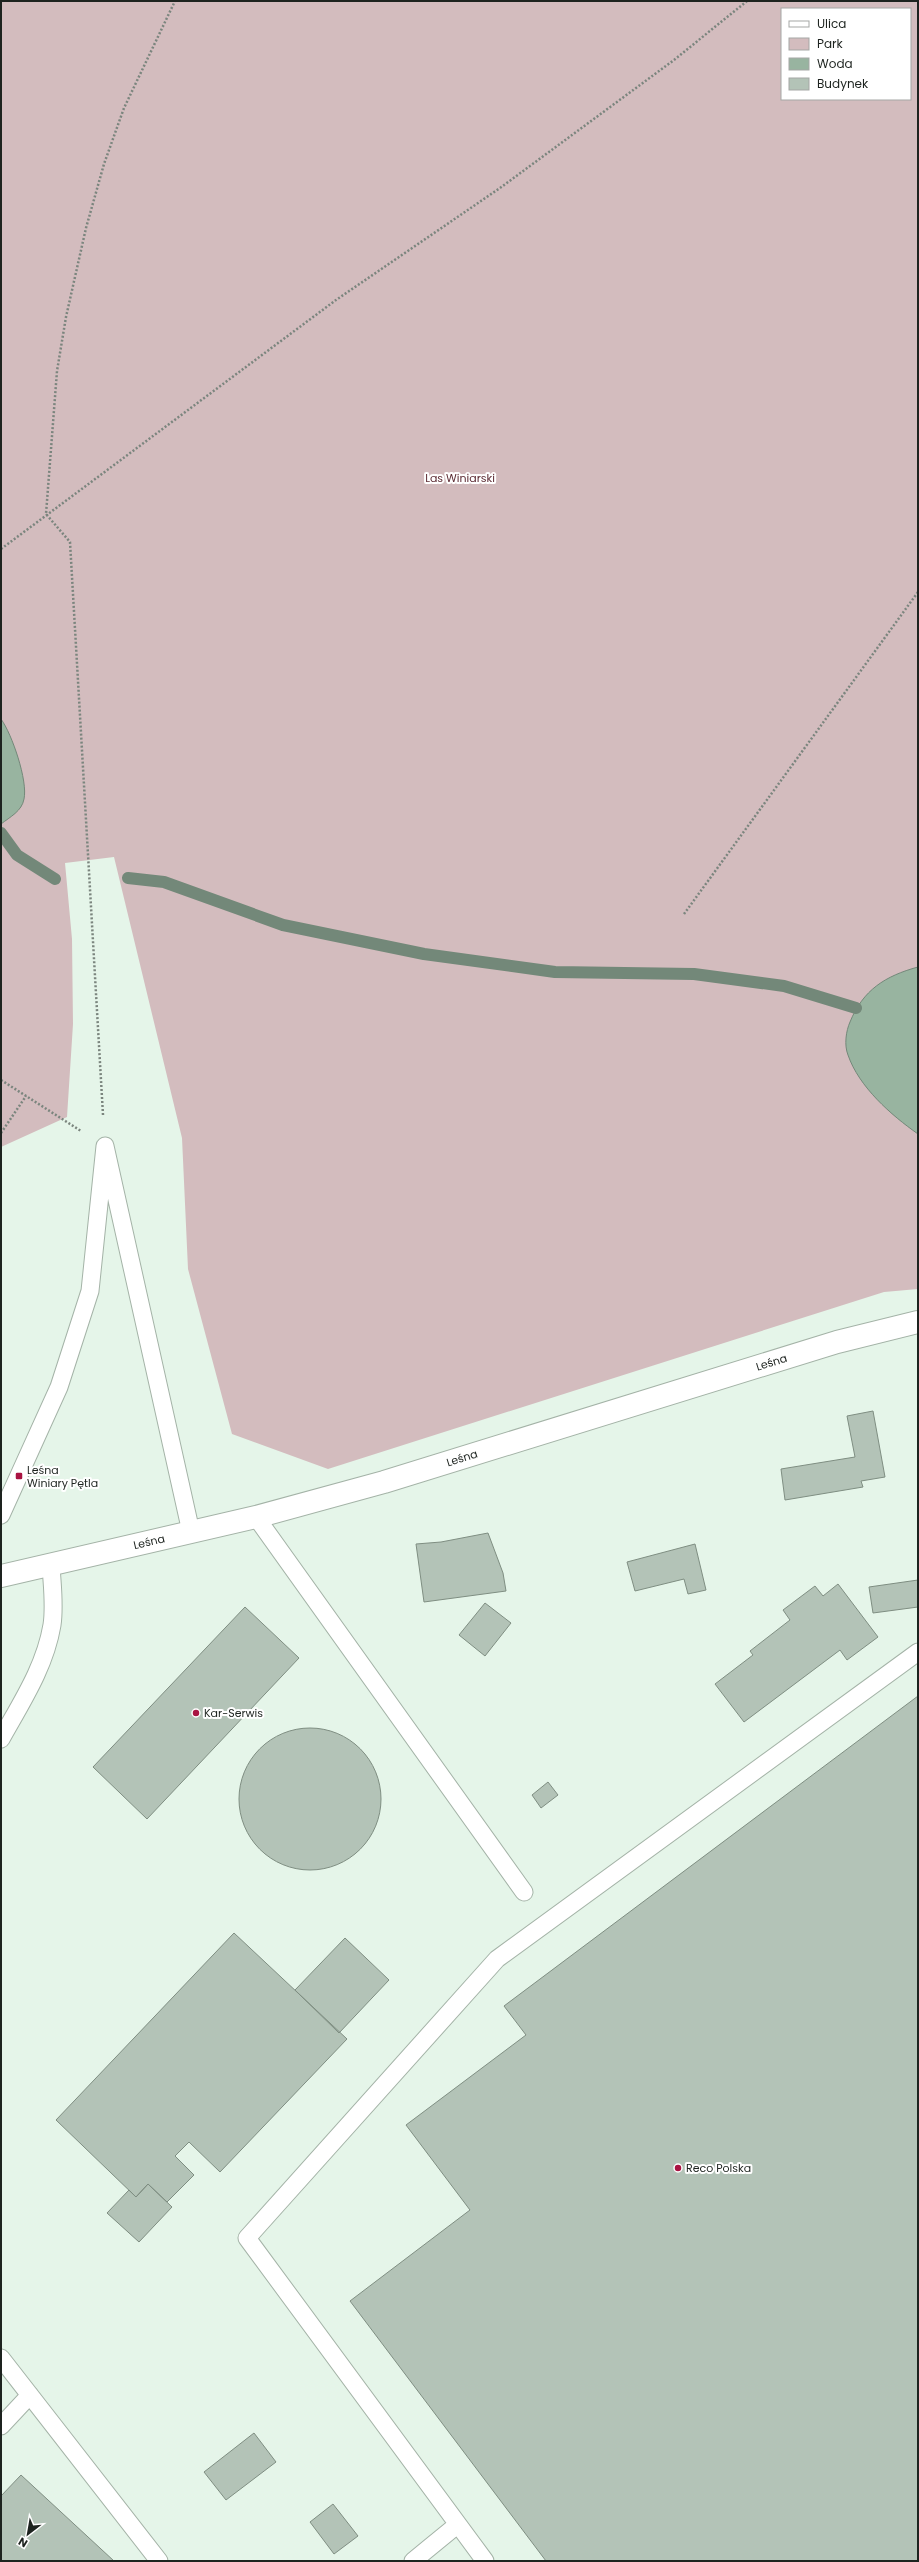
<svg xmlns="http://www.w3.org/2000/svg" width="919" height="2562" font-family="Poppins,sans-serif">
<style>
.green{fill:#d3bcbe;fill-rule:evenodd}
.water{fill:#98b4a0;stroke:#738879}
.lines{fill:none;stroke-linecap:round;stroke-linejoin:round}
.stream{stroke:#738879;stroke-width:12}
.building{fill:#b3c3b7;stroke:#7f8e82}
.service-casing{stroke:#a4b3a7;stroke-width:19}
.minor-casing{stroke:#a4b3a7;stroke-width:24}
.path{stroke:#7b857e;stroke-width:2.5;stroke-dasharray:2 2;stroke-linecap:butt}
.service{stroke:#fff;stroke-width:17}
.minor{stroke:#fff;stroke-width:22}
.poi-dot{fill:#a91342;stroke:#fff;stroke-width:1.5}
.labels{text-anchor:middle;dominant-baseline:central;stroke-width:4;stroke-linejoin:round;paint-order:stroke}
.park-label{font-size:11px;fill:#5b2a32;stroke:#fff}
.street-label{font-size:11px;fill:#1d231f;stroke:#fff}
.poi-label{font-size:11px;fill:#1d231f;stroke:#fff;text-anchor:start}
</style>
<rect width="100%" height="100%" fill="#e5f5e9"/>
<path class="green" d="M1 1H918V1289L884 1292 328 1469 232 1434 188 1269 182 1138 114 857 65 863 72 939 73 1024 67 1117 1 1147ZM782 9H910V99H782Z"/>
<path class="water" d="M1 719C12 734 28 781 24 799 22 811 10 817 1 824Z
M918 967V1134C891 1115 859 1087 848 1055 844 1045 846 1031 850 1022 863 990 885 976 918 967Z"/>
<g class="lines">
<path class="stream" d="M1 833 17 855 55 879
M128 878 164 882 283 925 424 954 555 972 694 974 784 986 856 1008"/>
</g>
<path class="building" d="M873 1411 885 1477 861 1481 863 1487 785 1500 781 1469 855 1457 847 1416Z
M488 1533 503 1573 506 1591 424 1602 416 1544 441 1542Z
M695 1544 706 1590 688 1594 684 1579 635 1591 627 1562Z
M918 1580V1607L873 1613 869 1587Z
M838 1584 878 1637 847 1660 840 1650 744 1722 715 1684 753 1655 750 1651 790 1620 783 1610 815 1586 823 1596Z
M485 1603 511 1623 485 1656 459 1635Z
M245 1607 299 1658 147 1819 93 1767Z
M918 1696V2561H546L350 2301 470 2210 406 2125 526 2035 504 2006Z
M239 1799a71 71 0 1 1 142 0a71 71 0 1 1-142 0Z
M548 1782 558 1795 541 1808 532 1795Z
M234 1933 347 2039 220 2172 189 2142 175 2156 194 2175 167 2202 148 2184 136 2197 56 2120Z
M345 1938 389 1980 339 2033 295 1990Z
M148 2184 172 2207 139 2242 107 2213 129 2190 136 2197Z
M254 2433 276 2462 226 2500 204 2472Z
M21 2475 114 2561H1V2496Z
M333 2504 358 2536 334 2554 310 2522Z"/>
<g class="lines">
<defs>
<path id="service" d="M1 1515 59 1387 90 1291 105 1146 191 1532
M256 1517 524 1892
M1 1739C21 1703 45 1667 52 1625 55 1605 52 1585 51 1565
M1 2358 159 2561
M1 2426 30 2395
M413 2561 457 2525
M485 2561 247 2238 497 1959 918 1652"/>
<g id="minor">
<path id="s1" d="M1 1576 256 1517 384 1482 837 1342 918 1322"/>
</g>
</defs>
<use href="#service" class="service-casing"/>
<use href="#minor" class="minor-casing"/>
<path class="path" d="M1 549 336 300 500 188 674 60 747 1
M684 914 918 592
M1 1080 81 1131
M103 1115 70 542 46 514 57 371 66 317 86 228 104 164 124 108 175 1
M1 1133 26 1096"/>
<use href="#service" class="service"/>
<use href="#minor" class="minor"/>
</g>
<g class="poi-dot">
<rect x="15" y="1472" width="8" height="8" rx="2"/>
<circle cx="196" cy="1713" r="4"/>
<circle cx="678" cy="2168" r="4"/>
</g>
<g class="labels">
<g class="park-label">
<text x="460" y="478">Las Winiarski</text>
</g>
<g class="street-label">
<text stroke="none"><textPath href="#s1" startOffset="800">Leśna</textPath></text>
<text stroke="none"><textPath href="#s1" startOffset="476">Leśna</textPath></text>
<text stroke="none"><textPath href="#s1" startOffset="152">Leśna</textPath></text>
</g>
<g class="poi-label">
<text x="27" y="1470">Leśna<tspan x="27" dy="13">Winiary Pętla</tspan></text>
<text x="204" y="1713">Kar-Serwis</text>
<text x="686" y="2168">Reco Polska</text>
</g>
</g>
<rect width="919" height="2562" fill="none" stroke="#1d231f" stroke-width="4"/>
<rect x="781" y="8" width="130" height="92" fill="#ffffff" stroke="#a5a7a5"/>
<rect x="789" y="21" width="20" height="6" fill="#ffffff" stroke="#a5a7a5"/>
<text x="817" y="28" font-size="12" fill="#1d231f">Ulica</text>
<rect x="789" y="38" width="20" height="12" fill="#d3bcbe" stroke="#a5a7a5"/>
<text x="817" y="48" font-size="12" fill="#1d231f">Park</text>
<rect x="789" y="58" width="20" height="12" fill="#98b4a0" stroke="#a5a7a5"/>
<text x="817" y="68" font-size="12" fill="#1d231f">Woda</text>
<rect x="789" y="78" width="20" height="12" fill="#b3c3b7" stroke="#a5a7a5"/>
<text x="817" y="88" font-size="12" fill="#1d231f">Budynek</text>
<g transform="translate(28 2534) rotate(211)" stroke="#ffffff" stroke-width="3" paint-order="stroke">
<path d="M0-3L7 15L0 10L-7 15Z" fill="#1d231f"/>
<text y="-6" font-size="11" font-weight="bold" text-anchor="middle" fill="#1d231f">N</text>
</g>
</svg>
